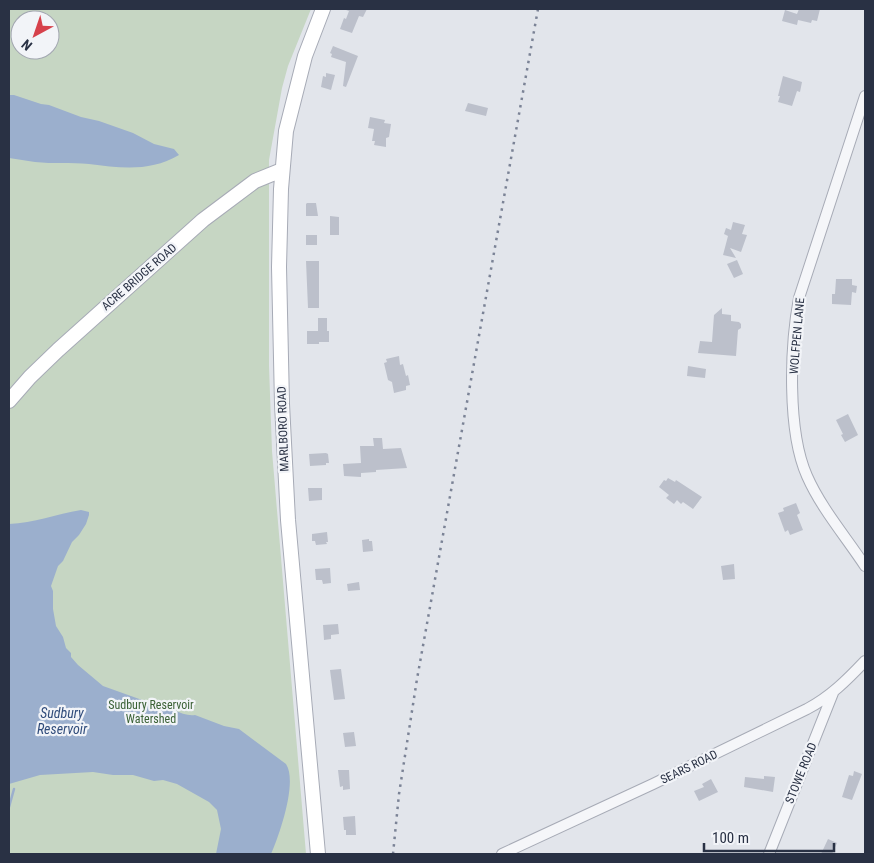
<svg xmlns="http://www.w3.org/2000/svg" width="874" height="863" font-family="'Roboto Condensed',sans-serif">
<style>
.green{fill:#c6d6c3;fill-rule:evenodd}
.water{fill:#9bafcd}
.lines{fill:none;stroke-linecap:round;stroke-linejoin:round}
.stream{stroke:#9bafcd;stroke-width:2.5}
.building{fill:#bcc0cb}
.street-casing{stroke:#a7abb6;stroke-width:12}
.secondary-casing{stroke:#a7abb6;stroke-width:16}
.street{stroke:#f5f6f9;stroke-width:10}
.secondary{stroke:#fff;stroke-width:14}
.rail{stroke:#7b8396;stroke-width:2.5;stroke-dasharray:2.5 5;stroke-linecap:butt}
.labels{text-anchor:middle;dominant-baseline:central;stroke-width:4.5;stroke-linejoin:round;paint-order:stroke}
.street-label{font-size:12px;fill:#293144;stroke:#f2f4f8}
.park-label{font-size:12px;fill:#3a6135;stroke:#f2f4f8}
.water-label{font-size:14px;font-style:italic;fill:#304c7b;stroke:#f2f4f8}
</style>
<rect width="100%" height="100%" fill="#e2e5eb"/>
<path class="green" d="M9 9H311L288 66 282 88 269 160V366L272 451 306 854H9ZM20 20H50V50H20Z"/>
<path class="water" d="M9 95H14L41 104 49 105 81 117 99 121 133 133 154 144 174 149 179 155C150 172 121 168 89 164 71 162 53 164 35 162 26 161 18 159 9 158Z
M81 510 89 512V515L86 524 79 535 72 542 63 561 58 566 51 586 53 591V609L56 626 63 637 66 648 71 653V657L78 665 103 686 156 705C169 705 182 717 195 715L224 726 239 729 286 764C298 782 279 836 271 854H216L221 829 217 810 209 802 177 784 163 780 154 781 133 775H113L93 772 40 775 9 784V524C34 523 56 514 81 510Z"/>
<g class="lines">
<path class="stream" d="M9 807 14 789"/>
</g>
<path class="building" d="M343 9H367L363 17 359 16 352 33 340 29 344 18 346 19 349 11Z
M799 9H820L817 21 812 20 811 23 798 20 797 25 782 21 785 10 797 14Z
M333 46 358 56 346 87 343 86 346 62 331 57 332 54 330 53Z
M326 73 335 75 331 90 321 87 323 76 326 77Z
M783 76 802 82 800 92 797 91 792 106 778 102 780 96H778Z
M468 103 488 108 486 116 465 111Z
M370 117 385 120 384 123 391 124 389 137 386 138V147L374 145 375 141H372L374 129 368 128Z
M307 203H316L318 216H306V204Z
M330 216 339 217V235H330Z
M733 222 745 225 742 234 747 235 741 252 730 248 736 258 723 255 728 236 724 234 726 228 731 230Z
M306 235H317V245H306Z
M737 260 743 274 734 278 727 264Z
M306 261H319V308H308Z
M836 279H852V285L857 286 856 293 852 292 851 305 832 304V294H835Z
M722 308V314L731 315V321L739 322 741 324V328L738 330 736 356 698 353 700 341 712 342 714 315Z
M318 318H327V331H329V342H319V344H307V331H318Z
M399 356 400 365 403 364 406 376 408 375 410 385 406 386V390L394 393 392 382 388 380 384 363 387 362 386 359Z
M688 366 706 369 705 378 687 376Z
M848 414 858 435 845 442 841 435 843 434 836 420Z
M373 438H382L383 449 401 448 407 468 376 470V472L361 473V477L344 476 343 464 361 463 360 446H374Z
M326 453 328 454 329 463H326V465L310 466 309 454Z
M668 478 675 482 676 480 702 497 693 509 683 502 681 504 677 500 674 504 666 498 669 495 659 487 664 480 666 481Z
M308 488H322V500L309 501Z
M796 503 800 513 797 515 803 530 790 535 788 530 785 532 778 513 784 511 783 508Z
M327 532 328 542H326L327 544 316 545 315 541H312V534Z
M369 539V541H372L373 551 363 552 362 540Z
M734 564 735 579 723 580 721 566Z
M330 568 331 583 323 584 322 580H316L315 569Z
M359 582 360 590 348 591 347 584Z
M338 624 339 634 331 635V639L324 640 323 625Z
M341 669 345 699 334 700 330 670Z
M354 732 356 746 345 747 343 733Z
M338 770H349L350 789 343 790V786L340 787Z
M854 771 862 774 852 800 842 797 849 775 853 776Z
M764 776 775 777 773 792 744 787 745 777 764 779Z
M711 779 718 792 699 801 694 791 704 787 702 784Z
M355 816 356 835H346V830H344L343 817Z
M828 839 837 843 832 854H821Z"/>
<g class="lines">
<defs>
<path id="street" d="M865 96 799 298C790 346 787 431 807 476 821 508 846 537 865 566
M502 854 653 784 807 709C830 697 847 680 865 661
M769 854 833 693"/>
<path id="secondary" d="M9 401 30 377 58 350 203 220 255 181 282 170
M318 854 288 520 282 404 279 267 281 189 286 131 305 56 323 9"/>
</defs>
<use href="#street" class="street-casing"/>
<use href="#secondary" class="secondary-casing"/>
<use href="#street" class="street"/>
<use href="#secondary" class="secondary"/>
<path class="rail" d="M393 854 399 794 417 679 538 9"/>
</g>
<g class="labels">
<g class="street-label">
<text transform="translate(139 277) rotate(-41)">ACRE BRIDGE ROAD</text>
<text transform="translate(797 336) rotate(-85)">WOLFPEN LANE</text>
<text transform="translate(283 429) rotate(-92)">MARLBORO ROAD</text>
<text transform="translate(689 767) rotate(-26)">SEARS ROAD</text>
<text transform="translate(801 773) rotate(-68)">STOWE ROAD</text>
</g>
<g class="park-label">
<text x="151" y="705">Sudbury Reservoir<tspan x="151" dy="14">Watershed</tspan></text>
</g>
<g class="water-label">
<text x="62" y="713">Sudbury<tspan x="62" dy="16">Reservoir</tspan></text>
</g>
</g>
<rect width="874" height="863" fill="none" stroke="#293144" stroke-width="20"/>
<g transform="translate(35 35) rotate(220)"><circle r="24" fill="#f2f4f8" stroke="#a2a6b0"/>
<path d="M0-4L9 19L0 12L-9 19Z" fill="#d6414b"/>
<text y="-8" font-size="14" font-weight="bold" text-anchor="middle" fill="#293144">N</text>
</g>
<path d="M704 843v8h130v-8" fill="none" stroke="#293144" stroke-width="2.5"/>
<text x="712" y="843" font-size="15" fill="#293144" stroke="#f2f4f8" stroke-width="4" paint-order="stroke">100 m</text>
</svg>
